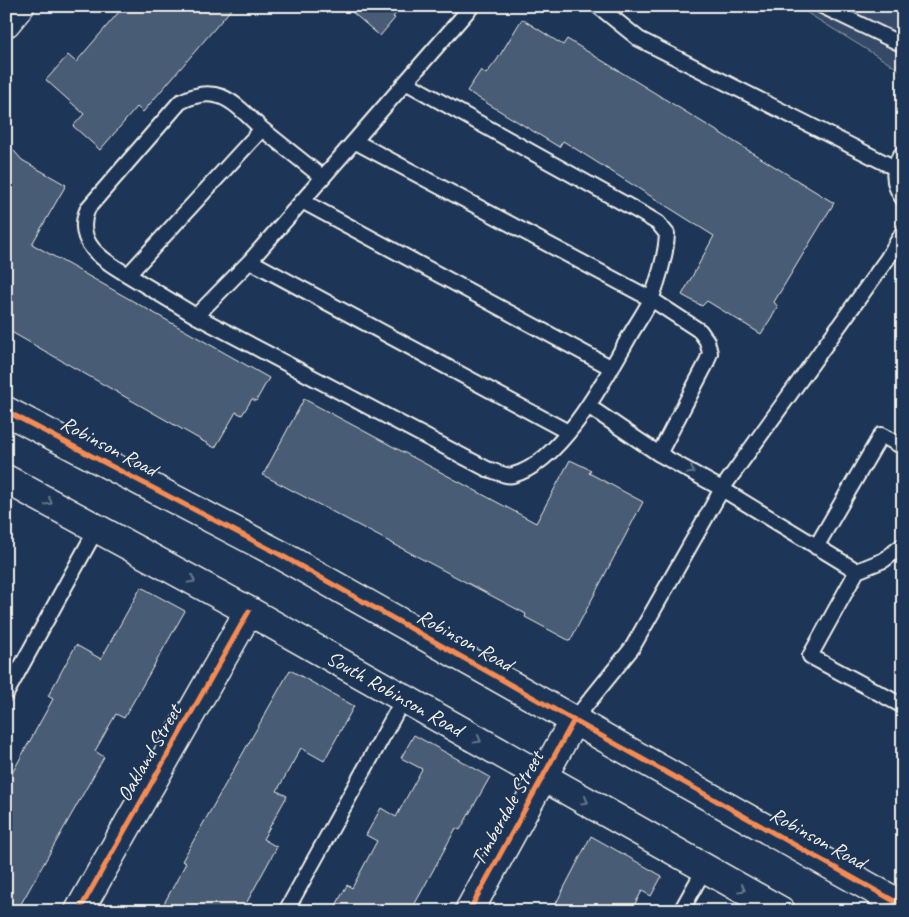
<svg xmlns="http://www.w3.org/2000/svg" width="909" height="917" font-family="Caveat,sans-serif">
<style>
.green{fill:#354a67;stroke:#949ea8}
.building{fill:#485b74;stroke:#f4f1e8}
.lines{fill:none;stroke-linecap:round;stroke-linejoin:round}
.service-casing{stroke:#f4f1e8;stroke-width:18}
.minor-casing{stroke:#f4f1e8;stroke-width:31}
.tertiary-casing{stroke:#f4f1e8;stroke-width:31}
.service{stroke:#1d3557;stroke-width:14}
.minor{stroke:#1d3557;stroke-width:28}
.tertiary{stroke:#1d3557;stroke-width:28}
.cycleway-casing{stroke:#1d3557;stroke-width:8}
.cycleway{stroke:#f68b52;stroke-width:5}
.oneway{stroke:#68778a}
.labels{text-anchor:middle;dominant-baseline:central;stroke-width:4;stroke-linejoin:round;paint-order:stroke}
.street-label{font-size:21px;fill:#f4f1e8;stroke:#1d3557}
</style>
<rect width="100%" height="100%" fill="#1d3557"/>
<filter id="ink" filterUnits="userSpaceOnUse"><feTurbulence type="fractalNoise" baseFrequency=".02" numOctaves="2"/><feDisplacementMap in="SourceGraphic" scale="10" xChannelSelector="R" yChannelSelector="G"/><feConvolveMatrix kernelMatrix="1 2 1 2 8 2 1 2 1" color-interpolation-filters="sRGB"/></filter>
<g filter="url(#ink)">
<path class="green" d="M796 6H903V72Z"/>
<path class="building" d="M124 6H234L143 112 137 107 100 150 73 126 84 114 46 80 68 55 76 62Z
M345 6H402L393 17 395 18 380 36Z
M522 19 563 45 567 39 834 203 774 302 778 307 761 334 707 301 702 306 682 295 714 236 563 141 559 147 467 91 481 70 486 74 497 60Z
M6 142 22 160 66 185 32 244 269 378 256 401 252 399 242 415 236 412 215 448 6 329Z
M304 399 536 523 570 460 591 470 589 473 643 502 570 641 525 617 526 614 263 475Z
M141 587 185 611 124 718 116 714 95 751 104 757 17 911H6V784L53 699 48 696 76 645 101 659Z
M290 670 354 706 324 761 301 748 277 791 287 796 263 839 277 847 242 911H160L186 863 182 861Z
M414 735 490 777 460 830 456 828 411 911H333L347 885 352 888 377 841 366 835 381 808 396 817 422 769 401 758Z
M591 836 662 876 651 896 642 891 631 911H552Z"/>
<g class="lines">
<defs>
<path id="service" d="M472 6 250 261 568 432
M598 6 639 39 895 168
M822 6 903 45
M356 142 651 299 700 331 707 341 710 353 706 364 659 454 588 406
M903 152C891 166 892 184 903 199
M322 177 262 129 128 275 196 316 487 469C495 471 506 477 513 475 561 463 606 378 629 337 636 324 646 311 652 297 659 278 666 255 667 234L658 223 643 214 407 83
M302 201 612 368
M128 275C102 260 73 242 88 208L180 102C218 82 234 103 262 129
M196 316 250 261
M659 454 722 489 857 571 884 560 903 545
M816 547 881 435 903 447
M857 571 810 656 903 706
M6 694 97 528
M574 720 632 648 722 489 887 259 903 232
M286 911 404 698
M681 911 705 868"/>
<path id="minor" d="M79 911 249 611
M469 911 574 720"/>
<g id="tertiary">
<path d="M6 23 20 6"/>
<path d="M6 411 279 554 903 906"/>
<path id="s1" d="M6 479 249 611 781 911"/>
</g>
</defs>
<use href="#service" class="service-casing"/>
<use href="#minor" class="minor-casing"/>
<use href="#tertiary" class="tertiary-casing"/>
<use href="#service" class="service"/>
<use href="#minor" class="minor"/>
<use href="#tertiary" class="tertiary"/>
<defs>
<path id="cycleway" d="M6 411 279 554 903 906
M79 911 249 611
M469 911 574 720"/>
</defs>
<use href="#cycleway" class="cycleway-casing"/>
<use href="#cycleway" class="cycleway"/>
</g>
<defs><path id="oneway-chevron" d="M-2-3.5L2.5 0L-2 3.5" fill="none" stroke-width="1.6" stroke-linecap="round" stroke-linejoin="round" transform="scale(1.25)"/></defs>
<g class="oneway">
<use href="#oneway-chevron" transform="translate(691 471) rotate(29)"/>
<use href="#oneway-chevron" transform="translate(49 502) rotate(29)"/>
<use href="#oneway-chevron" transform="translate(192 580) rotate(29)"/>
<use href="#oneway-chevron" transform="translate(478 740) rotate(29)"/>
<use href="#oneway-chevron" transform="translate(585 801) rotate(29)"/>
<use href="#oneway-chevron" transform="translate(742 889) rotate(29)"/>
</g>
</g>
<g class="labels">
<g class="street-label">
<text transform="translate(109 446) rotate(28)">Robinson Road</text>
<text transform="translate(465 640) rotate(29)">Robinson Road</text>
<text stroke="none"><textPath href="#s1" startOffset="444">South Robinson Road</textPath></text>
<text transform="translate(149 753) rotate(-60)">Oakland Street</text>
<text transform="translate(507 808) rotate(-61)">Timberdale Street</text>
<text transform="translate(818 838) rotate(29)">Robinson Road</text>
</g>
</g>
<rect width="909" height="917" fill="none" stroke="#1d3557" stroke-width="25"/>
<rect x="12" y="12" width="884" height="892" fill="none" stroke="#f4f1e8" stroke-width="2" filter="url(#ink)"/>
</svg>
